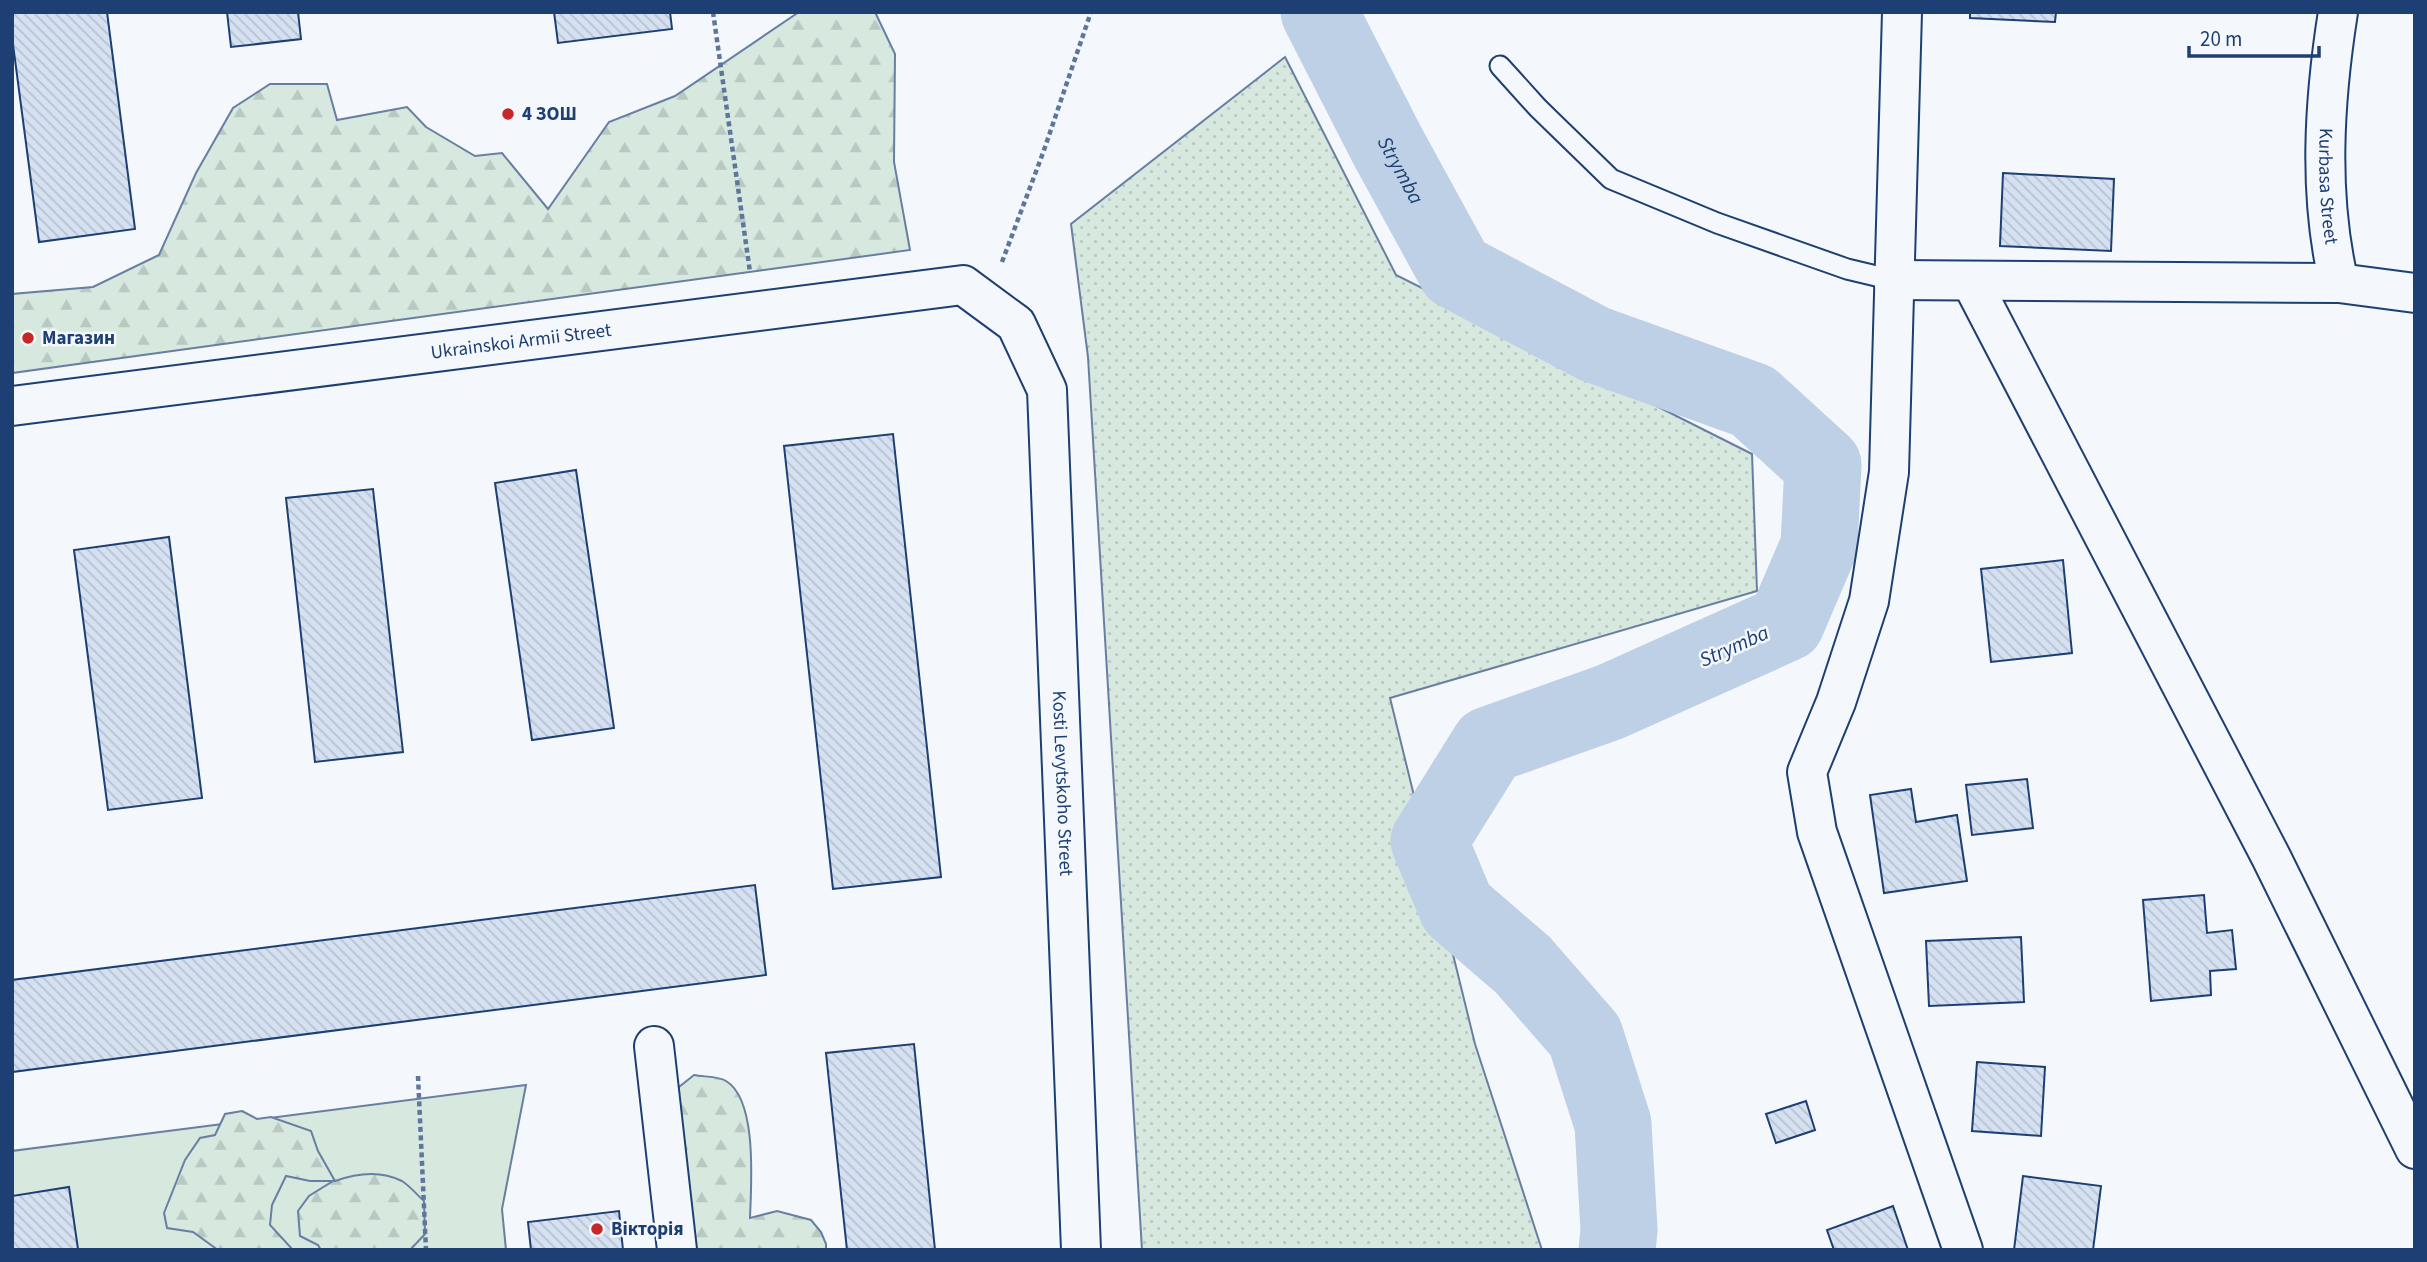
<svg xmlns="http://www.w3.org/2000/svg" width="2427" height="1262" font-family="'Source Sans 3',sans-serif">
<style>
.grass{fill:#d7e8df;stroke:#687fa3;stroke-width:2}
.forest{fill:url(#forest-firs);stroke:#687fa3;stroke-width:2}
.park{fill:url(#park-dots);stroke:#687fa3;stroke-width:2}
.lines{fill:none;stroke-linecap:round;stroke-linejoin:round}
.river{stroke:#bed0e5;stroke-width:77}
.building{fill:url(#building-back-hatch);stroke:#1d3f73;stroke-width:2}
.lane-casing{stroke:#1d3f73;stroke-width:23}
.street-casing{stroke:#1d3f73;stroke-width:42}
.path{stroke:#5e769c;stroke-width:4.5;stroke-dasharray:5 3.5;stroke-linecap:butt}
.lane{stroke:#f4f7fb;stroke-width:19}
.street{stroke:#f4f7fb;stroke-width:38}
.poi-dot{fill:#c62828;stroke:#f4f7fb;stroke-width:2.5}
.labels{text-anchor:middle;dominant-baseline:central;stroke-width:5;stroke-linejoin:round;paint-order:stroke}
.poi-label{font-size:19px;font-weight:bold;fill:#1d3f73;stroke:#f4f7fb;text-anchor:start}
.street-label{font-size:19px;fill:#1d3f73;stroke:#f4f7fb}
.water-label{font-size:21px;font-style:italic;fill:#1d3f73;stroke:#f4f7fb}
</style>
<defs>
<pattern id="forest-firs" width="22" height="20" patternUnits="userSpaceOnUse" patternTransform="scale(1.75)"><rect width="22" height="20" fill="#d7e8df"/><path d="M5 1l3.5 6h-7zM16 11l3.5 6h-7z" fill="#b8c8c3"/></pattern>
<pattern id="park-dots" width="8" height="8" patternUnits="userSpaceOnUse" patternTransform="scale(1.75)"><rect width="8" height="8" fill="#d7e8df"/><path d="M2 2h.1M6 6h.1" fill="none" stroke="#b8c8c3" stroke-width="1.8" stroke-linecap="round"/></pattern>
<pattern id="building-back-hatch" width="6" height="6" patternUnits="userSpaceOnUse" patternTransform="scale(1.75)"><rect width="6" height="6" fill="#d5e0f0"/><path d="M-1 5l2 2M0 0l6 6M5-1l2 2" fill="none" stroke="#b6c1d1"/></pattern>
</defs>
<rect width="100%" height="100%" fill="#f4f7fb"/>
<path class="grass" d="M526 1085 502 1209 506 1250H12V1151Z"/>
<path class="forest" d="M799 12H875L895 54 894 162 910 250 12 373V294L93 287 159 255 196 173 233 108 270 84H327L337 120 407 107 426 127 475 156 502 153 548 209 609 122 675 96Z
M694 1075C703 1077 719 1076 726 1081 758 1100 751 1186 750 1218L777 1211 811 1220 821 1232 826 1244V1250H688L674 1091Z
M242 1111 257 1119 271 1117 311 1131 318 1151 335 1181C357 1173 380 1170 402 1181 410 1186 417 1195 424 1201L425 1234 410 1250H321L318 1245 300 1236 298 1211 309 1196 333 1181H310L286 1176 272 1205 270 1225 293 1250H218L193 1232 167 1228 164 1213 185 1160 200 1138 215 1135 225 1114Z"/>
<path class="park" d="M1285 57 1396 275 1752 454 1757 591 1390 698 1475 1044 1542 1250H1142L1088 357 1071 224Z"/>
<g class="lines">
<path class="river" id="s1" d="M1319 12 1387 145 1456 271 1594 344 1753 401 1823 465 1819 546 1786 623 1610 702 1489 745 1429 841 1457 908 1523 965 1585 1036 1613 1124 1619 1230 1617 1250"/>
</g>
<path class="building" d="M12 12H107L135 229 39 242 12 37Z
M227 12H298L301 39 231 47Z
M554 12H670L672 29 558 43Z
M1970 12H2056L2055 22 1970 18Z
M2003 173 2114 179 2111 251 2000 246Z
M893 434 941 877 833 889 784 446Z
M576 470 614 728 532 740 495 483Z
M373 489 403 752 315 762 286 498Z
M169 537 202 798 108 810 74 550Z
M2063 560 2072 653 1991 662 1981 569Z
M2027 779 2033 828 1972 835 1966 785Z
M1911 789 1916 822 1957 815 1967 881 1884 893 1870 795Z
M755 885 766 975 12 1072V980Z
M2204 895 2207 933 2232 930 2236 969 2210 971 2211 995 2151 1001 2143 900Z
M2021 937 2024 1002 1929 1006 1926 941Z
M914 1044 935 1250H847L826 1053Z
M1977 1062 2045 1067 2041 1136 1972 1131Z
M1806 1101 1815 1130 1776 1143 1766 1114Z
M2023 1176 2101 1186 2093 1250H2014Z
M69 1187 78 1249 12 1250V1196Z
M1893 1206 1908 1250H1834L1827 1230Z
M619 1211 623 1250H531L528 1222Z"/>
<g class="lines">
<defs>
<path id="lane" d="M1500 66 1538 108 1611 179 1717 223 1847 269 1893 280"/>
<g id="street">
<path d="M1902 12 1889 472 1869 601 1836 702 1807 772 1817 832 1963 1250"/>
<path id="s2" d="M2338 12C2324 101 2318 195 2339 283L2415 293"/>
<path d="M1893 280 2339 283"/>
<path d="M1971 281 2271 857 2415 1149"/>
<path id="s3" d="M12 406 963 285 1016 324 1047 390 1081 1250"/>
<path d="M654 1046 677 1250"/>
</g>
</defs>
<use href="#lane" class="lane-casing"/>
<use href="#street" class="street-casing"/>
<path class="path" d="M713 12 750 272
M1002 262 1043 153 1091 12
M418 1076 426 1250"/>
<use href="#lane" class="lane"/>
<use href="#street" class="street"/>
</g>
<g class="poi-dot">
<circle cx="508" cy="114" r="7"/>
<circle cx="28" cy="338" r="7"/>
<circle cx="597" cy="1229" r="7"/>
</g>
<g class="labels">
<g class="poi-label">
<text x="522" y="114">4 ЗОШ</text>
<text x="42" y="338">Магазин</text>
<text x="611" y="1229">Вікторія</text>
</g>
<g class="street-label">
<text stroke="none"><textPath href="#s2" startOffset="175">Kurbasa Street</textPath></text>
<text stroke="none"><textPath href="#s3" startOffset="513">Ukrainskoi Armii Street</textPath></text>
<text stroke="none"><textPath href="#s3" startOffset="1491">Kosti Levytskoho Street</textPath></text>
</g>
<g class="water-label">
<text stroke="none"><textPath href="#s1" startOffset="178">Strymba</textPath></text>
<text transform="translate(1734 646) rotate(-24)">Strymba</text>
</g>
</g>
<rect width="2427" height="1262" fill="none" stroke="#1d3f73" stroke-width="28"/>
<path d="M2189 46v10h130v-10" fill="none" stroke="#1d3f73" stroke-width="3.5"/>
<text x="2200" y="46" font-size="21" fill="#1d3f73" stroke="#f4f7fb" stroke-width="5" paint-order="stroke">20 m</text>
</svg>
